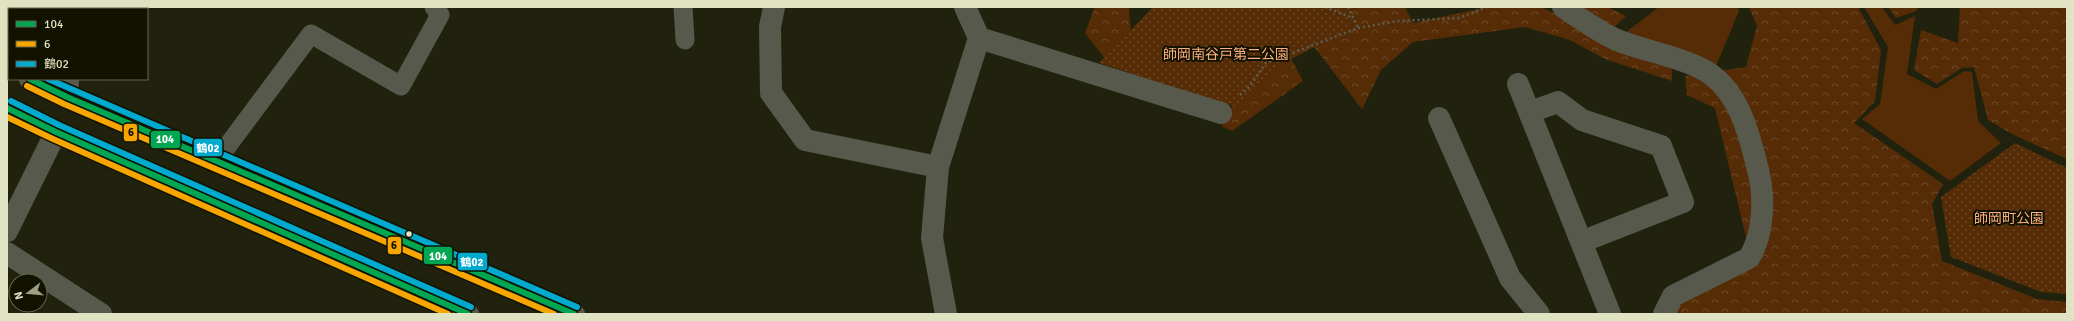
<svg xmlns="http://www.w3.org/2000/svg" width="2074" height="321" font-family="Signika,'Noto Sans JP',sans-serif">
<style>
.grass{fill:#562c07}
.forest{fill:url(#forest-crowns)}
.park{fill:url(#park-dots)}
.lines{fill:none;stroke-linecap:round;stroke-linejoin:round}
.path{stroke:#5d5e52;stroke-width:2.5;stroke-dasharray:2 3;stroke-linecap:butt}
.lane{stroke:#57594c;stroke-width:19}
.street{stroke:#57594c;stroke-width:22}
.primary{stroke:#575847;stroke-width:22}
.bus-1-casing{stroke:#111200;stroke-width:9}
.bus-2-casing{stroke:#111200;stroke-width:9}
.bus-3-casing{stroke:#111200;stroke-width:9}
.bus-1{stroke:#00a651;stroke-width:6}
.bus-2{stroke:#f7a600;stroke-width:6}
.bus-3{stroke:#00a9ce;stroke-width:6}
.bus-dot{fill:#e0e3c1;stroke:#111200;stroke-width:1.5}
.labels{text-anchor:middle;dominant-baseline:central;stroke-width:4;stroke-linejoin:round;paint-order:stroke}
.park-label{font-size:14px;fill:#fdae7d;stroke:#111200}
.line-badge{stroke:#111200;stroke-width:1.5}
.badge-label{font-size:11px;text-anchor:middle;font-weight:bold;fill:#fff}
.pale-badge-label{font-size:11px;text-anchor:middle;font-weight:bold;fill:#111}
</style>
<defs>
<pattern id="forest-crowns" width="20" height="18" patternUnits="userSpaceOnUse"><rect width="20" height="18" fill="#562c07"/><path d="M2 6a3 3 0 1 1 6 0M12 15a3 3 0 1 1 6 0" fill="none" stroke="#6e4a29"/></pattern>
<pattern id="park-dots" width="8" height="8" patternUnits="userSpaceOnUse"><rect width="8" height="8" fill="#562c07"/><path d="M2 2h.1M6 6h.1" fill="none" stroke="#6e4a29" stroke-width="1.8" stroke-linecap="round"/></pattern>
</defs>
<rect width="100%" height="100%" fill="#20220d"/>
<path class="grass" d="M1659 7H1738L1739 11 1716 66 1625 33Z
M1864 7H1882L1895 25 1915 16 1907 74 1936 89 1964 71 1972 72 1978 121 2001 143 1950 181 1862 119 1880 104 1888 47Z"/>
<path class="forest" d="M1095 7 1129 8 1131 34 1306 7H1405L1413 23 1487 7H1541L1584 29 1672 69V81L1605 59 1570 40 1525 27 1413 42 1381 70 1362 109 1305 35 1286 49 1303 81 1232 131 1222 126 1234 103 1133 75 1103 56 1085 33Z
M1582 7H1608L1626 16 1613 28Z
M1749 7H1858L1881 50 1875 101 1854 123 1943 184 1932 204 1942 261 2037 299 2067 302V314H1672L1678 301 1753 266 1715 108 1687 95 1685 76 1746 67 1757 26Z
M1888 7H1918L1916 11 1896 18Z
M1960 7H2067V159L2014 135 1988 120 1974 67 1962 68 1937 84 1914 70 1921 30 1958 43Z"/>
<path class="park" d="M29 7H90L88 9H32Z
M1153 7H1342L1352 28 1283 63 1239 108 1099 63Z
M2015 143 2067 168V294L2041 292 1951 257 1941 197Z"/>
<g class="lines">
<path class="path" d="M1325 7 1353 18
M1348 7 1358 28
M1240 95 1250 86 1266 63 1358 28 1399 21 1459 18 1487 7"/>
<path class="lane" d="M683 7 685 40
M93 9 94 7
M217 160 311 34 401 86 440 15 434 7"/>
<path class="street" d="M23 7 25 9
M774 7 770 27 771 93 805 140 938 167
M965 7 979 38 1221 113
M1563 7C1580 18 1598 32 1617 40 1644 51 1674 55 1700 68 1738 86 1749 133 1758 170 1765 197 1764 234 1749 258L1673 296 1664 314
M1518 84 1610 314
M67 97 68 79
M1530 112 1558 102 1582 120 1661 146 1683 202 1581 242
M1439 118 1510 278 1539 314
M7 231 56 132
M7 253 101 314
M946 314 932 238 938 167 979 38"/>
<path class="primary" d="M7 68 9 69
M30 79 67 97 217 160 574 314
M7 108 56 132 468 314"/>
<defs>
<path id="bus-1" d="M30 79 67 97 574 314
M7 108 56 132 468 314"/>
<path id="bus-2" d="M27 86 64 104 554 314
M7 117 53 139 448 314"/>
<path id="bus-3" d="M48 79 577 307
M11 101 59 125 471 307"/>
</defs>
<use href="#bus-1" class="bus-1-casing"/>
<use href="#bus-2" class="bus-2-casing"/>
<use href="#bus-3" class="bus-3-casing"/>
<use href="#bus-1" class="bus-1"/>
<use href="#bus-2" class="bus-2"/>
<use href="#bus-3" class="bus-3"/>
</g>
<circle class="bus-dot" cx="409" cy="234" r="3.5"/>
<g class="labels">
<g class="park-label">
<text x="1226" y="54">師岡南谷戸第二公園</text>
<text x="2009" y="218">師岡町公園</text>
</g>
</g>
<g class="line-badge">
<rect x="123" y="123" width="15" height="19" rx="4" fill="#f7a600"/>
<rect x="150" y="130" width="31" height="19" rx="4" fill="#00a651"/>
<rect x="193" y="138" width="30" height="19" rx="4" fill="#00a9ce"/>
<rect x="387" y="236" width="15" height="19" rx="4" fill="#f7a600"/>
<rect x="423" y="246" width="30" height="19" rx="4" fill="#00a651"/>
<rect x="457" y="252" width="31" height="19" rx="4" fill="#00a9ce"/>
</g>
<g class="badge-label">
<text x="165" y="143">104</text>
<text x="208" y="152">鶴02</text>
<text x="438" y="260">104</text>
<text x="472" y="266">鶴02</text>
</g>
<g class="pale-badge-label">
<text x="131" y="136">6</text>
<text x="394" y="249">6</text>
</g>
<rect width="2074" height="321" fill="none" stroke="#e0e3c1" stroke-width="16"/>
<rect x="8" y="8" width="140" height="72" fill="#111200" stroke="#64664d"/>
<rect x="16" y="21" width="20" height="6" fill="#00a651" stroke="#64664d"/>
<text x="44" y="28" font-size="12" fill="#e0e3c1">104</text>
<rect x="16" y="41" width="20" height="6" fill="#f7a600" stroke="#64664d"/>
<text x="44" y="48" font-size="12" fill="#e0e3c1">6</text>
<rect x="16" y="61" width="20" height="6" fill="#00a9ce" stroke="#64664d"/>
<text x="44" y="68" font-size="12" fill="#e0e3c1">鶴02</text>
<g transform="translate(28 293) rotate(254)"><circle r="19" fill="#111200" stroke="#64664d"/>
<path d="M0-3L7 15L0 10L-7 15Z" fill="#9d9f82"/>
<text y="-6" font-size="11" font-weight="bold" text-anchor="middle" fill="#e0e3c1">N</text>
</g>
</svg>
